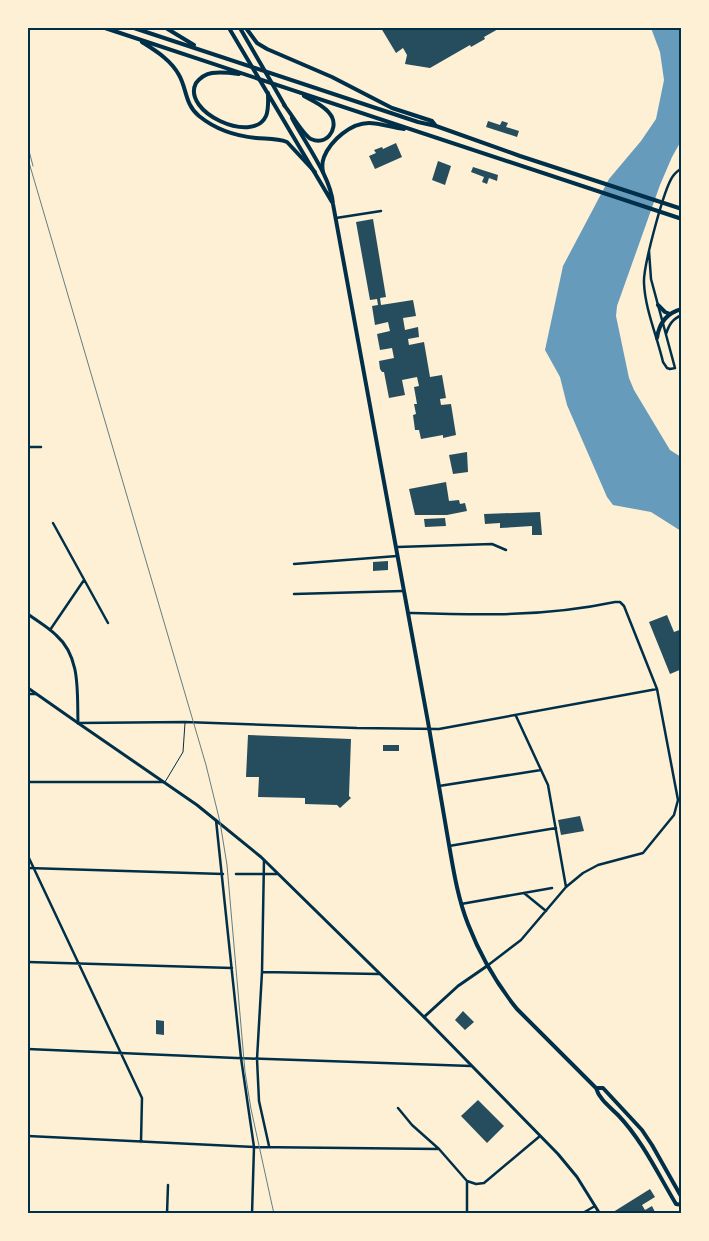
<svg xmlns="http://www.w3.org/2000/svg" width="709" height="1241" font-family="Jost,sans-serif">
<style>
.water{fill:#669bbc}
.building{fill:#264d5e}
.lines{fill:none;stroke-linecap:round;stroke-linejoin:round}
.service{stroke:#003049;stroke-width:1}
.minor{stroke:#003049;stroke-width:2.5}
.tertiary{stroke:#003049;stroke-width:3}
.secondary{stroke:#003049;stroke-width:3}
.primary{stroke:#003049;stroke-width:4}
.trunk{stroke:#003049;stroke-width:4}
.rail{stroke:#657d81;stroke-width:1}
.neatline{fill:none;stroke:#003049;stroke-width:2}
</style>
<rect width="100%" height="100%" fill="#fdf0d5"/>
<path class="water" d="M651 28H681V141L672 157 660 185 617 306 616 316 629 378 634 390 670 450 681 457V531L651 512 613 505 607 497 567 405 560 377 545 350 563 266 609 179 641 141 656 119 664 80 660 52Z"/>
<path class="building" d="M381 28H500L484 37 485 39 471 47 470 45 430 68 405 64 407 55 403 48 396 53Z
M488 121 500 125 502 121 508 123 506 127 519 131 517 137 486 127Z
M396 143 402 157 375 169 369 156 376 153 374 150 382 147 383 149Z
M438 161 451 166 445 185 432 180Z
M473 167 498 175 497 181 489 178 487 184 482 182 484 177 471 172Z
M373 219 386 297 380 298 381 305 413 300 416 316 403 318 405 330 418 327 419 337 408 339 409 345 424 342 430 377 442 375 446 398 440 399 441 405 451 404 456 435 443 438V435L421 439 419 430H415L413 415 416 414 414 404H417L414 387 419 386 417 377 402 380 405 395 389 398 384 372H382L380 369 379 361 394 358 392 348 380 350 377 334 390 331 388 322 375 325 372 306 378 305 377 299 370 300 356 222Z
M467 452 468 472 453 474 449 455Z
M446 482 449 501 459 500 460 504 465 503 467 511 447 515H415L409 489Z
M540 512 542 535H532V526L500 528V523L485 524 484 514Z
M445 518 446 526 425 527 424 519Z
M388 561V570L373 571V562Z
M667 615 674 632 682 629V669L670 674 649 622Z
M248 735 351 739 349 796 351 798 340 808 337 805 305 804V798L258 797 259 777H246Z
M383 745H399V751H383Z
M580 816 584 831 561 835 558 820Z
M463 1011 474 1022 465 1030 455 1020Z
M156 1020 164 1021V1035L156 1034Z
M478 1100 504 1126 487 1143 461 1116Z
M650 1189 655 1197 642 1205 645 1210 652 1206 656 1214H610Z"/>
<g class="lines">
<path class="service" d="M165 782 183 752 185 723"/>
<path class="minor" d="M336 218 381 211
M649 251 651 279 675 368 670 369 667 368 663 362C657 336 645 309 644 283 643 267 664 188 673 176 675 173 679 170 682 168
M666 334C669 325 672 319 682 315
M28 447H41
M53 523 108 623
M397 547 492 544 506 550
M294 564 397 556
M294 594 403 591
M409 613C480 615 544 617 615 602H620L624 606 657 689 678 800 674 815 643 853 598 865 583 873 566 887 521 940 487 966
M50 630 84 580
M28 694H36
M516 716 548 785 566 887
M78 723 185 722 357 728 439 729 657 689
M28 782H163
M439 786 541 770
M216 820 241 1058 254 1147 252 1214
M449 846 556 828
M28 856 142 1098 141 1142
M264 860 262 972 257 1059 259 1101 269 1146
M28 868 223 874
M236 874H277
M524 893 546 911
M461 904 552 888
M28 962 232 968
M262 972 379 974
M28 1049 236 1058 471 1066
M398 1108 412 1125 439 1149 467 1181 476 1184 484 1183 540 1136
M28 1136 254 1147 439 1149
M167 1214 168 1185
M467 1214V1181
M581 1214 595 1206"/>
<path class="tertiary" d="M28 688 78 723
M424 1017 458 986 487 966"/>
<path class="secondary" d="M28 614C37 621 48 627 56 635 81 657 77 692 78 723L197 805 261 857 424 1017 558 1154 577 1177 600 1214"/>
<path class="primary" d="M229 28 332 202
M240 28 285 106
M292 118C305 143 331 177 333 204L428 722C435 761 441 800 448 839 453 867 457 896 468 924 480 955 496 983 517 1009L596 1088C599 1099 610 1107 618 1115 642 1140 658 1174 676 1204L682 1205
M596 1088H603L642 1130 652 1145 682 1198"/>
<path class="trunk" d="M105 28 682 219
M134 28 418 122 436 126 520 156 682 209
M166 28 194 45
M246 28 257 43 267 49 332 77 392 108 432 121 436 126
M142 42C156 51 171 60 179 75 187 89 185 105 199 116 215 129 236 136 256 138 266 139 277 138 287 142L315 172
M239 74C231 73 221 72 212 73 206 74 200 78 196 83 181 112 253 145 266 116 269 109 268 100 268 93
M284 105C291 113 303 135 311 139 326 146 338 130 332 117 327 107 313 101 304 96
M323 172C322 167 322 162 324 157 331 140 351 123 369 123 380 123 393 128 404 129
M658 305 665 312 670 314
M657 338C659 323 666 313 682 309"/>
<path class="rail" d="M28 147 33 166
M28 159 206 765 220 822 227 865 245 1072 251 1109 274 1214"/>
</g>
<rect width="709" height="1241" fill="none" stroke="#fdf0d5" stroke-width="58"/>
<rect x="29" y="29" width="651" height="1183" class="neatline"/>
</svg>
